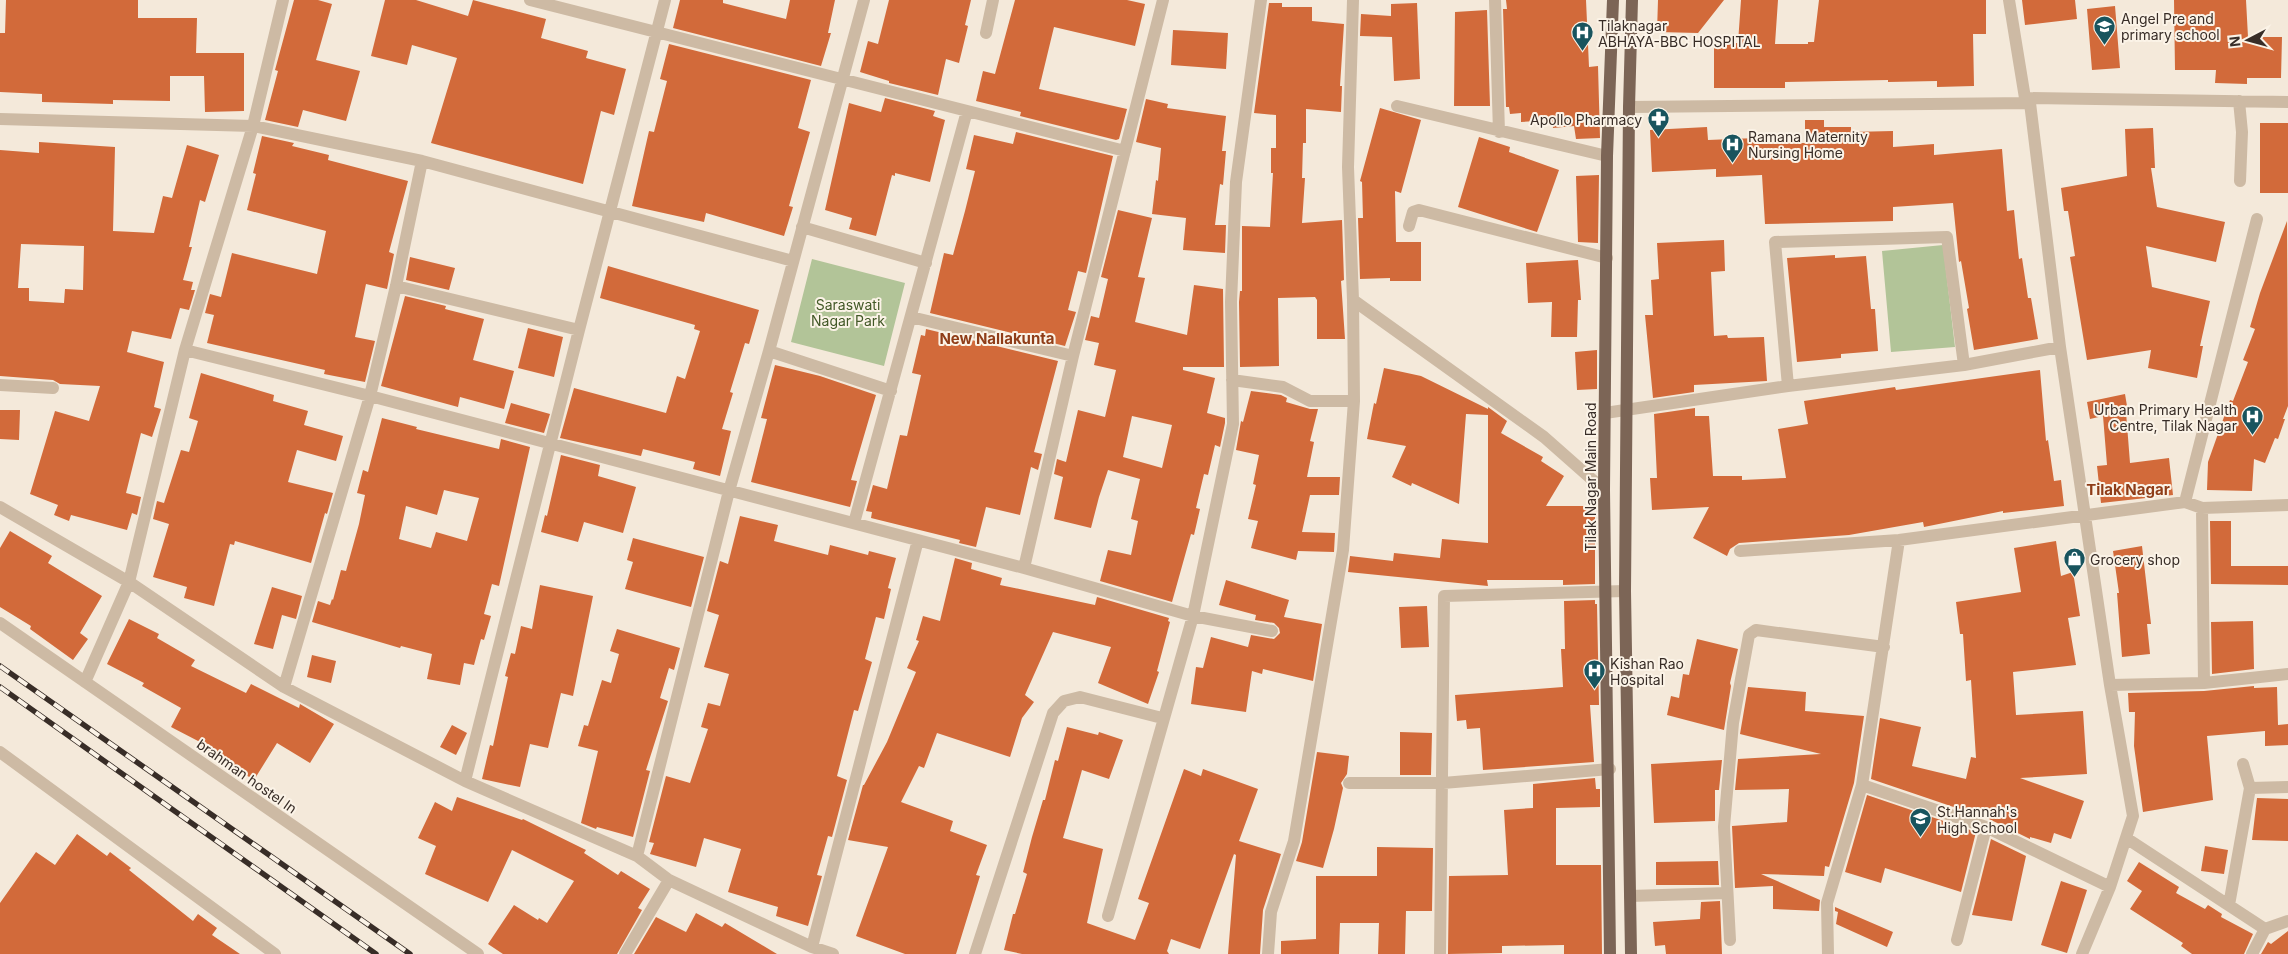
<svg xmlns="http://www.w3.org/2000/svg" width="2288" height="954" font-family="Inter,sans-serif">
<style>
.green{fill:#b2c498}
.building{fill:#d26a3a;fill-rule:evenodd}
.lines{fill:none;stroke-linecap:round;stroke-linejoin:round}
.minor{stroke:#cdbaa4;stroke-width:12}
.major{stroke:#7c6556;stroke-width:12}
.rail-casing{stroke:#382d27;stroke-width:5.5}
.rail{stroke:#fbf3e7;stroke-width:4;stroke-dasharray:11;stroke-linecap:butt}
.labels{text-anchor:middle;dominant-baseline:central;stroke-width:4;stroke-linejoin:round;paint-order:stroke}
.poi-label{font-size:14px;fill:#382d27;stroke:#fbf3e7;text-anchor:start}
.park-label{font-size:14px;fill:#435928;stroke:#fbf3e7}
.street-label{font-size:14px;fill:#382d27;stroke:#fbf3e7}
.neighbourhood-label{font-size:15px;font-weight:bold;fill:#8f3d18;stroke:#fbf3e7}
</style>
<rect width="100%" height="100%" fill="#f4e9da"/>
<path class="green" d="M1943 245 1955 347 1891 352 1882 251Z
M812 259 905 283 884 366 791 342Z"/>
<path class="building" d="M6 0H138V18H197L196 53H244V111L205 112 204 76H170V101L113 100V104L42 102V94L0 92V33H5Z
M294 0H318L332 4 316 60 360 71 346 121 303 110 298 127 265 120 278 71 275 70Z
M385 0H416L468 16 473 0 546 19 541 38 588 51 586 58 626 69 614 115 601 111 583 184 431 143 457 58 412 45 407 65 371 56Z
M680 0H723V3L786 19 790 0H835L828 33H831L821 66 673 28Z
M889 0H971L965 25 968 26 959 63 946 59 938 95 889 83V81L860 72 868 41 878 44Z
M1015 0H1127L1145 4 1135 46 1054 27 1039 89 1127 109 1119 139 1116 140 1020 116 1021 112 976 101 983 71 995 74Z
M1506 0H1586L1589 67 1598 66 1600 138 1576 139 1574 126 1553 128 1552 120 1521 122V113L1510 114 1509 107H1506L1503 9H1507Z
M1658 0H1724L1698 33 1657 32Z
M1741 0H1778L1775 44H1808V42H1814L1819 0H1986V34H1973L1974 86 1937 87V81L1888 82V80L1785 82V88H1714V43H1738Z
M2022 0H2075L2077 19 2025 25Z
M2174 0H2246L2248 37H2282L2281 78H2247V84L2215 83 2216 70H2175Z
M1269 3H1282V7H1312V21L1344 24 1340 86H1342L1341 112 1306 109V143H1303L1302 178H1305L1302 223 1342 220 1344 280 1341 281 1345 339H1317V300L1315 297 1278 298 1279 366 1240 367 1239 302 1240 291H1242V226L1270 227 1273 173H1271V148H1276V115L1254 113Z
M1417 3 1420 79 1394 81 1392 37 1360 36 1361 14 1391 16V4Z
M2115 6 2120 68 2092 70 2087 9Z
M1487 10 1490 106H1454L1455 12Z
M1173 30 1228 33 1226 69 1171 65Z
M669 44 811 80 798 128 810 132 789 206 793 207 784 236 706 213 704 222 632 206 649 131 654 132 667 81 660 79Z
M885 98 935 111 933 116 945 120 930 182 895 173V176L892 175 876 236 849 229 852 218 825 210 849 103 881 112Z
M1146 99 1168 104 1167 108 1226 116 1222 151H1226L1223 185 1220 184 1215 225H1226L1225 253 1183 250 1186 218 1152 214 1156 180 1158 181 1161 148 1136 142Z
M1380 108 1421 120 1401 193 1395 191 1396 242H1421V281H1390V278L1360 279 1358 218H1363L1362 182 1360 181Z
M1805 120H1824V127H1851V132L1893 131V147L1934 144V155L2002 149 2007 211 2014 210 2019 259 2022 258 2028 298H2031L2038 339 1974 350 1967 309 1969 308 1961 261 1959 262 1953 203 1893 207V221L1765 224 1762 175 1716 177V169L1652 172 1650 130 1707 127 1708 140 1756 138V144L1805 143Z
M2260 123H2288V193H2260Z
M2153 128 2155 168H2151L2157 207 2225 222 2216 262 2146 246 2152 287 2210 301 2200 346H2203L2197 378 2148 368 2151 350 2087 360 2070 257 2075 256 2068 211H2064L2061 188 2127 176 2125 129Z
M1016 132 1113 156 1086 273 1078 271 1068 310 1076 312 1065 346 930 313 944 253 953 255 965 211 975 171 966 169 974 135 1013 144Z
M262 136 294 143 292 146 329 155 328 160 408 181 389 252 394 254 387 289 366 284 355 337 375 341 365 382 324 374 325 370 207 343 214 315 205 313 210 294 221 297 232 253 317 274 326 231 247 210 256 174 253 173Z
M1479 137 1510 147 1509 152 1559 170 1537 232 1458 207Z
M39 142 115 147 113 231 154 233 163 196 172 198 187 145 219 155 205 202 200 200 189 247H192L183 280 193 282 191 290H195L189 310 180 308 171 339 132 331 127 352 164 362 154 407 161 409 152 437 141 433 126 493 141 497 137 515 132 513 127 530 71 515 69 521 54 515 58 505 30 494 55 411 89 421 100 386 60 384 53 380 0 376V150L39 153ZM21 244 84 246 83 290 65 289 64 303 29 301V288H18Z
M1599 175 1598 243 1578 242 1576 176Z
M1118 210 1152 218 1138 277 1145 278 1135 322 1187 335 1194 285 1223 289 1224 367H1183V370L1215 378 1207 413 1225 418V423L1220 447 1215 445 1208 475 1204 474 1196 508 1200 509 1194 535 1191 534 1172 602 1100 581 1108 550 1131 555 1138 521 1131 519 1140 479 1108 470 1099 497 1091 528 1054 519 1063 477 1054 474 1057 459 1066 462 1078 410 1105 417 1116 370 1094 365 1099 343 1085 340 1091 316 1099 318 1108 279 1101 277ZM1132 416 1172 425 1162 468 1123 457Z
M2287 221 2288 406 2283 419H2285L2278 439 2275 438 2265 463 2254 459 2252 491 2207 490 2208 462 2230 400 2233 401 2248 362 2243 360 2255 329 2250 327 2260 293Z
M1724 240 1725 271 1711 272 1714 336 1727 335 1728 338 1764 337 1767 381 1694 385V392L1653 398 1645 315H1653L1651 280 1659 279 1657 243Z
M1835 255V258L1866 256 1871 309H1875L1878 351 1841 354V358L1797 362 1787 258Z
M410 257 455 268 449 290 406 280Z
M1578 260 1581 300H1578L1577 337H1551L1552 302 1528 303 1526 263Z
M608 266 759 310 749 344 745 343 730 392 733 393 722 429 731 431 720 476 693 469 695 462 643 449 641 456 560 438 574 388 666 413 677 376 685 379 700 331 694 329 695 325 600 298Z
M405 296 446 306 445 309 484 319 473 360 514 371 504 409 460 397 458 407 381 386Z
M528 328 563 337 554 377 518 368Z
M926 329 1058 361 1034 452 1042 454 1038 470 1031 467 1020 515 986 507 976 547 959 543 960 540 871 518 872 512 866 511 873 485 887 489 900 435 907 436 921 375 912 373 921 335 925 336Z
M1597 350V389L1577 390 1575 352Z
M775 365 820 376 876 395 851 480 857 481 850 507 751 482 767 419 761 418Z
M1384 368 1421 376 1488 409V407L1507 421 1501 433 1543 457 1541 461 1564 476 1546 506H1595V584L1563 585V580H1487L1488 586 1348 572 1350 556 1393 561 1394 553 1440 558 1442 539 1488 543V415L1466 414 1459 504 1412 483 1411 486 1392 477 1406 446 1367 439 1374 403 1376 404Z
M2040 370 2046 441 2048 440 2054 481 2061 480 2064 506 2003 513V511L1924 527 1923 522 1849 535 1739 543 1730 549 1727 556 1693 538 1709 507 1652 510 1650 478H1657L1654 414 1695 408V416H1709L1713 476H1742V480L1786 478 1778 429 1808 424 1804 401 1895 387 1896 390Z
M201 373 274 395 273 401 308 411 304 425 343 436 336 461 297 450 288 482 333 493 327 514 325 513 311 563 235 541 234 545 230 544 214 606 184 598 187 587 153 577 169 524 153 519 157 501 164 503 181 450 189 452 198 421 189 418Z
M1251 391 1281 395 1287 398 1286 402 1310 409H1318L1310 441 1314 442 1307 477H1340L1339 495H1310L1302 532 1335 533 1334 552 1298 551 1296 560 1251 548 1258 521 1248 519 1256 485 1253 484 1259 455 1236 450 1241 421 1243 422Z
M2125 394 2128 412H2126L2130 463 2169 458 2173 495 2101 503 2097 466 2107 465 2103 416 2090 419 2087 402Z
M511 403 550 414 544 433 505 423Z
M0 410H20L19 440 0 439Z
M382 418 417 427 416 429 499 449 501 439 530 447 499 586 492 584 484 614 491 616 484 640 481 639 474 665 464 663 460 685 427 679 432 654 401 646 400 648 312 622 318 601 330 605 332 599 333 600 341 570 346 571 359 524 365 495 357 493 363 470 368 472ZM444 490 479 498 467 541 436 532 431 548 399 539 406 506 437 515Z
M561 455 600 465 598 476 636 487 623 533 584 522 578 542 541 532 545 515 547 516Z
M740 516 778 525 774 541 828 555 830 545 868 555 869 551 896 558 888 588 891 589 884 619 876 617 865 659 872 662 858 711 854 710 837 776 847 780 832 837 828 836 817 875 822 876 808 926 776 916 778 907 728 892 741 849 704 838 696 867 650 854 654 843 649 842 666 776 690 783 708 729 701 727 708 703 720 706 729 674 704 667 719 615 707 611 720 561 728 564Z
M2210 521H2231V566H2288V585L2211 584Z
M10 531 52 556 48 563 102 596 80 633 88 639 73 660 30 629 31 626 0 607V548Z
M633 538 704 557 691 607 625 589 633 562 627 560Z
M2056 541 2061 576 2073 572 2080 616 2068 618 2076 665 2013 672 2016 715 2083 711 2087 774 2020 778 2084 801 2071 839 2054 833 2051 843 2030 837V839L1989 819 1871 779 1880 718 1921 727 1912 766 1966 779 1971 757 1976 758 1971 680 1966 681 1963 634H1960L1956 602 2021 592 2014 548Z
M2142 546 2151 624H2147L2150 654 2122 657 2117 593H2119L2113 551Z
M955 558 972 563 971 569 1002 578 1000 585 1095 605 1097 597 1169 618 1168 621 1170 622 1157 671 1159 672 1148 704 1098 683 1111 647 1053 632 1025 695 1034 702 1022 718 1010 757 937 733 924 768 919 766 901 802 953 821 950 831 987 845 976 875 980 876 956 954H905L856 936 888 847 848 840 863 785H864L887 742 916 672 907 668 919 641 916 640 923 616 940 621Z
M1226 580 1289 600 1284 617 1322 624 1313 681 1263 669 1262 674 1252 671 1246 712 1191 704 1196 667 1203 668 1211 637 1248 647 1251 635 1274 639 1280 633 1279 628 1274 623 1255 620 1256 615 1219 605Z
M540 585 593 596 573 696 561 693 548 748 530 744 520 787 482 779 490 745 493 746 508 677 505 676 511 653 515 654 521 626 532 629Z
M272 587 302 596 296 619 282 615 273 649 254 644Z
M1595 600V604H1597L1599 705H1590L1594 762 1483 770 1480 728 1467 729 1466 720 1457 721 1455 695 1563 687 1561 649H1565L1564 601Z
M1427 606 1429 647 1401 648 1399 607Z
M129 619 159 634 157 638 195 660 191 666 246 693 251 684 299 708 300 704 334 724 310 763 277 743 254 780 198 745 200 742 171 727 181 708 142 686 144 683 107 664Z
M2253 621 2254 669 2212 674 2211 622Z
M617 629 680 648 674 670 669 668 660 698 668 701 646 770 650 771 633 837 597 827 596 829 581 823 598 751 578 746 584 725 588 726 602 680 611 683 619 654 610 651Z
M1697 639 1738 649 1730 683 1731 686 1724 730 1667 715 1671 696 1679 698 1683 674 1689 675Z
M312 655 336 661 331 683 307 677Z
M2254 686V688L2277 687 2278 725 2288 724V745L2265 746V731L2207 736 2213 800 2143 812 2134 746 2135 712H2129L2128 693 2204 691Z
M1748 687 1806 692 1805 711 1864 716 1854 783 1829 867 1825 866 1824 876 1761 874 1820 900 1819 911 1773 909V886L1735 888 1732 826 1787 822 1789 789 1735 790 1738 759 1821 754 1740 734Z
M452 725 467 733 456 755 440 747Z
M1067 727 1098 735 1099 732 1123 740 1109 779 1082 770 1063 838 1103 849 1087 923 1135 940 1149 903 1138 899 1184 769 1201 776 1203 769 1258 789 1239 841 1281 854 1263 910 1260 954H1228L1236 855 1234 854 1200 949 1171 939 1167 951 1169 954H1022L1004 950 1013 914H1015L1027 874 1023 872 1032 837 1043 800H1045L1055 760 1058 761Z
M1400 732 1432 733 1431 775H1400Z
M1317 752 1349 756 1347 774 1341 783 1343 788 1334 829 1323 868 1296 861 1302 842Z
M1722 760 1719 790H1715V821L1654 823 1651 764Z
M1595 778 1596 789H1600V807L1556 808V865H1601L1602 954H1564V945L1502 946V953L1448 954 1449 876 1508 875 1504 810 1533 808V784Z
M1867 795 1976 832 1961 892 1885 868 1881 883 1845 872Z
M457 797 522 820 523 819 586 850 584 853 618 875 621 871 650 889 638 908 642 910 617 954H503L488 944 514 905 538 920 539 918 547 923 574 881 512 850 488 902 425 874 436 846 418 838 435 802 452 811Z
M2257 798 2288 799V841L2252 840Z
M77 834 107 856 110 852 131 868 129 870 193 921 198 914 217 928 212 935 240 954H0V903L36 852 55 865Z
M1991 839 2026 856 2012 921 1972 915Z
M2205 846 2228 850 2224 874 2201 871Z
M1377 847 1433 848 1432 911H1406L1405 954H1378L1379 923H1340L1339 954H1281V941L1316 939V876H1377Z
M1718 861 1719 885H1656V862Z
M2139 862 2179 887 2176 893 2205 909 2208 905 2222 914 2221 917 2253 934 2244 954H2192L2181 946 2183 943 2130 909 2142 891 2127 881Z
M2061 881 2087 890 2067 953 2041 945Z
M1720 901 1722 954H1666L1665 945 1655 946 1653 922 1700 919 1701 902Z
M1835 907 1893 932 1887 947 1836 924 1838 912 1835 911Z
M696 913 722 927 725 923 777 954H634L656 917 686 932Z
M2288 931V954H2261L2268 942 2271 944Z"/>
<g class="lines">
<path class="minor" d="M530 0 1125 151
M1495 0 1499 132
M2009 0 2025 98 2030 103 2060 347 2110 685 2133 816 2110 887 2082 954
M986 33 993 0
M2025 98 2288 102
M2239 101 2242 132 2240 181
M1397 106 1607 156
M1629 107 2030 103
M0 119 253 126 422 161 793 261
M1409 226 1413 212 1419 210 1607 258
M802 227 926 263
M396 286 579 330
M1353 300 1544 437 1604 490
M911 317 1073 356
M185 350 370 396 1024 568 1193 616 1272 631
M769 351 891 391
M1232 380 1283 387 1310 401H1354
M0 385 53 388
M1788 386 1775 242 1947 237 1964 365
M1605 413 1788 386 1964 365 2060 347
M2185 502 2257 219
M0 507 129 582 284 687 465 781 637 856 669 880 812 947 833 954
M2202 508 2204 683
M854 523 967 111
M1740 551 1899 540 2185 502 2202 508 2288 505
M1024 568 1073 356 1163 0
M0 623 478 954
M85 682 129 582 185 350 253 126 283 0
M2110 685 2204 683 2288 674
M284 687 370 396 396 286 422 161
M0 752 275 954
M465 781 579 330 665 0
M1349 783H1443L1610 769
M1862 785 1986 827 2110 887
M2250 788 2288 787
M2126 838 2265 929 2252 954
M637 856 729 491 769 351 864 0
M1630 896 1727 893
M2229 905 2250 788 2243 764
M1108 916 1193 616 1233 424 1231 302 1236 182 1261 0
M2265 929 2288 921
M1730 940 1724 827 1733 723 1749 635 1756 630 1884 647
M1957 940 1986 827
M812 947 918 540
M625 954 669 880
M975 954 1053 713 1064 701 1080 697 1162 718
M1268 954 1271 912 1294 841 1343 550 1354 401 1353 300 1348 167 1353 0
M1440 954 1444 596 1625 591
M1828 954 1827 903 1862 785 1899 540"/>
<path class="major" d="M1610 954 1604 490 1607 156 1613 0
M1631 954 1625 591 1629 107 1632 0"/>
<defs>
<path id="rail" d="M0 666 410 954
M0 687 376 954"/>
</defs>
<use href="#rail" class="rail-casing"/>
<use href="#rail" class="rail"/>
</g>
<defs>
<symbol id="university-pin" viewBox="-11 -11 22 30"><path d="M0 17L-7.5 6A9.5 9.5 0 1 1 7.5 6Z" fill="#18545e" stroke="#fbf3e7"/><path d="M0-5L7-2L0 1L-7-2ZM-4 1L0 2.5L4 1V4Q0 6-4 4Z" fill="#fff"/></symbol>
<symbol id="hospital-pin" viewBox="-11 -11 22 30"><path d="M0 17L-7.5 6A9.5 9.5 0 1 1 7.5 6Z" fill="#18545e" stroke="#fbf3e7"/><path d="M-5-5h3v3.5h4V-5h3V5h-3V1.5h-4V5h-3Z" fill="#fff"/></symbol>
<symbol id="pharmacy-pin" viewBox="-11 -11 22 30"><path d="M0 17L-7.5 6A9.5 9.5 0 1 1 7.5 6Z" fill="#18545e" stroke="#fbf3e7"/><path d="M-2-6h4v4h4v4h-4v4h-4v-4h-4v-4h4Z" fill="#fff"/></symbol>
<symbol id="shop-pin" viewBox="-11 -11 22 30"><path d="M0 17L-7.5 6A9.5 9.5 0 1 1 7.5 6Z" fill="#18545e" stroke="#fbf3e7"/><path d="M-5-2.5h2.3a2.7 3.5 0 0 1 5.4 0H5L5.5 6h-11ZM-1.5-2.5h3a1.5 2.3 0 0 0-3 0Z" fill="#fff"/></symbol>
</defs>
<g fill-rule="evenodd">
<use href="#university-pin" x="2092" y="14" width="25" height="34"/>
<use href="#hospital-pin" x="1570" y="20" width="25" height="34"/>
<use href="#pharmacy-pin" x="1646" y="106" width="25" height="34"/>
<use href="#hospital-pin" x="1720" y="132" width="25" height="34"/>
<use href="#hospital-pin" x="2240" y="404" width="25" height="34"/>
<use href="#shop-pin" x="2062" y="546" width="25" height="34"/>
<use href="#hospital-pin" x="1582" y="658" width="25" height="34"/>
<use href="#university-pin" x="1908" y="806" width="25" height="34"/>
</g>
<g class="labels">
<g class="poi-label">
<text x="2121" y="18">Angel Pre and<tspan x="2121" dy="16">primary school</tspan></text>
<text x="1598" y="25">Tilaknagar<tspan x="1598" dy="16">ABHAYA-BBC HOSPITAL</tspan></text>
<text x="1642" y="119" text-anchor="end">Apollo Pharmacy</text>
<text x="1748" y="136">Ramana Maternity<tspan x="1748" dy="16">Nursing Home</tspan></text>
<text x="2237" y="409" text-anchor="end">Urban Primary Health<tspan x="2237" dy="16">Centre, Tilak Nagar</tspan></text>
<text x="2090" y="559">Grocery shop</text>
<text x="1610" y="663">Kishan Rao<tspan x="1610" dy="16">Hospital</tspan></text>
<text x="1937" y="811">St.Hannah's<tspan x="1937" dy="16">High School</tspan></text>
</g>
<g class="park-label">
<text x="848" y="304">Saraswati<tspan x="848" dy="16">Nagar Park</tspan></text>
</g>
<g class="street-label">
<text transform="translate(1590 477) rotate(-90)">Tilak Nagar Main Road</text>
<text transform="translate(247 776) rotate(35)">brahman hostel ln</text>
</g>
<g class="neighbourhood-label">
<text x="997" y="338">New Nallakunta</text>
<text x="2128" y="489">Tilak Nagar</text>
</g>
</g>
<g transform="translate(2248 40) rotate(264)" stroke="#fbf3e7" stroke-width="4" paint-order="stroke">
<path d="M0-4L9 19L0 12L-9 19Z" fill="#382d27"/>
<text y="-8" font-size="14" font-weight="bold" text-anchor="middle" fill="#382d27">N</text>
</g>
</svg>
